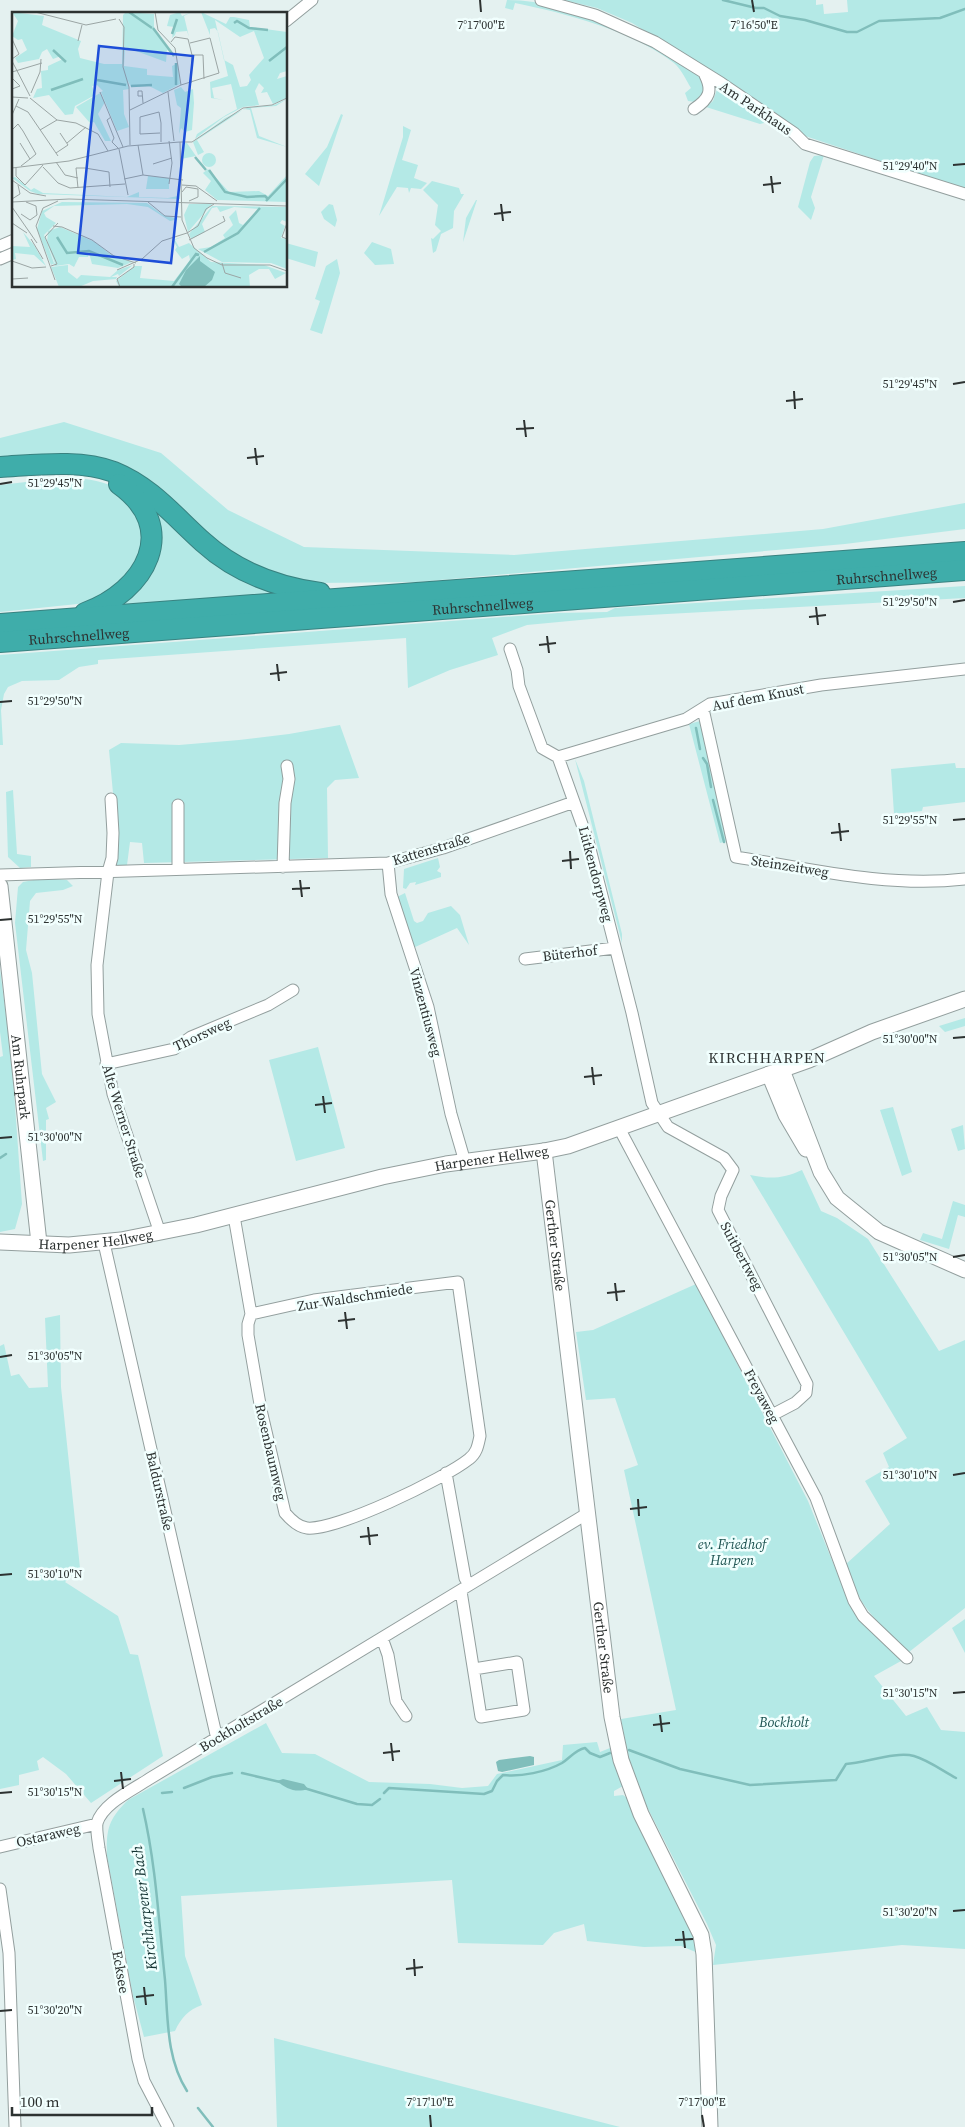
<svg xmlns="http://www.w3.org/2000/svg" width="965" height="2127" font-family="'Source Serif 4',serif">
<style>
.green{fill:#b4e9e6}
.water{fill:#80bebb}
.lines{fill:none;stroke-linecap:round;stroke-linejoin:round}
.stream{stroke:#80bebb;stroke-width:2.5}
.street-casing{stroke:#939f9e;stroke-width:13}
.secondary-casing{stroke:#939f9e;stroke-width:17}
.highway-casing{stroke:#398280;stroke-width:22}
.street{stroke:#fff;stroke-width:11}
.secondary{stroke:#fff;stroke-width:15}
.highway{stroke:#3fadaa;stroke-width:20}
.ticks{fill:none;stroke:#2d3231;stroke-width:2}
.labels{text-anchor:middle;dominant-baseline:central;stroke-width:5;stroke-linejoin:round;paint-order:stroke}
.street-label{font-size:14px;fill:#2d3231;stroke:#f1fffe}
.park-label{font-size:14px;font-style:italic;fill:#1d5351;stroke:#f1fffe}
.neighbourhood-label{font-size:15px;letter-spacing:1px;fill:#2d3231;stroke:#f1fffe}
.water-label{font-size:15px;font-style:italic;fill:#133332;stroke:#f1fffe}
.inset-river{fill:none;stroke:#80bebb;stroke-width:2.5}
.inset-road{fill:none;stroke:#9ba5a4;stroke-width:1}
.view{fill:#1d4ed8;fill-opacity:0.15;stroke:#1d4ed8;stroke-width:2.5}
.inset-edge{fill:none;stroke:#2d3231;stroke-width:2.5}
.ticks-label{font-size:12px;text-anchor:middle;fill:#2d3231;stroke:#f1fffe;stroke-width:5;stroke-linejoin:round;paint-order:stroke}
</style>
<rect width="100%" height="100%" fill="#e4f1f0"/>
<path class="green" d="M507 0C575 0 647 41 701 78L705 94 695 102 688 101 685 93 691 88C686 80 682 70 674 63 633 31 565 13 515 3L513 10 505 8Z
M564 0H816V5L823 4 824 14 848 12 847 0H965V189L802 135 720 77 632 23 597 8Z
M717 89 765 120 764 123 760 124 706 107 713 101Z
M341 114 343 115 319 186 305 174 327 147Z
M403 126 411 130 402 160 418 165 414 178 427 183 421 189 411 188 409 193 408 188 397 187 379 216 403 137Z
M824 155 811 197 815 208 811 220 798 207 810 162 814 156Z
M432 181 459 188 461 194H464L454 211 453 228 441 234 436 251 433 253 431 238 433 239 441 231 435 225 438 205 423 190Z
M476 200H477L463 242 466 218Z
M329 204 333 205 337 220 335 227 324 219 321 212Z
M372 242 391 249 394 264 375 265 364 253Z
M286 243 318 252 315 267 286 258Z
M337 259 340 273 322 334 310 330 320 301 315 299 326 266Z
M64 422 161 453 228 510 304 547 514 555 823 529 965 503V529L845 544 417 582 313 583 263 574 230 553 140 477 0 457V438Z
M69 477C90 479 125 483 135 506 141 517 143 531 146 543L126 582 87 603 0 612V485Z
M141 497 288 593 112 605 145 578Z
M965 586V598L612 617 527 625 492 638 498 655 450 670 408 688 406 638 98 660V664L79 667 59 680 22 681 8 687 4 694 1 710 3 745H0V655L558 613 607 612 615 608Z
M700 721 728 841 720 843 689 724Z
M340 725 359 778 335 780 327 788 328 858 144 863 142 843 130 842 127 865H116L110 794 113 793 109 750 121 743 179 745 239 740 289 734Z
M575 759 584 781 622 934V943Z
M955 763 956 768H965V802L923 807 922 811 894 814 891 769Z
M13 790 17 854 31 856V867L20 868 8 857 6 792Z
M438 858 440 867 437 871 441 873V877L415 885 416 882 410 883 406 889 403 888 404 869Z
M44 878 67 880 73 886 63 890 36 893 30 901 26 950 32 973 42 1074 56 1102 46 1108 49 1119 46 1120V1160L43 1161 15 923 18 887 23 882Z
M405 893 414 921 417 923 423 921 428 913 451 906 460 915 469 945 457 928 413 948 397 897Z
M0 969 12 1063 22 1204 15 1229 0 1232V1057L3 1056 0 1032Z
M965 1018V1026L945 1032 939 1026Z
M318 1047 345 1148 296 1161 269 1060Z
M893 1107 912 1172 902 1176 880 1110Z
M963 1125 965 1149 958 1151 951 1129Z
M802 1170 821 1211 837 1218 868 1239 939 1351 965 1340V1608L909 1652C877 1621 860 1609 845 1565L890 1524 865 1481 889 1467 883 1453 907 1438 750 1175C769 1179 783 1179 802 1170Z
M953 1201 965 1205V1217L958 1215 949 1249 920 1240 923 1233 942 1239Z
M696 1284 808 1501 844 1590 859 1618 901 1661 874 1676 906 1716 927 1707 941 1730 965 1732V1949L902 1945 713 1965 716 1945 707 1924 641 1795 629 1760 621 1719 676 1710 624 1470 638 1465 615 1398 586 1400 576 1332 593 1330Z
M60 1315 61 1387 80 1568 65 1582 118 1616 130 1654 138 1655 163 1756 91 1803 66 1774 43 1757 37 1761 39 1770 19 1775V1785L0 1789V1346L4 1344 11 1376 19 1374 29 1388 48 1387 45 1318Z
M965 1619V1653L952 1628Z
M266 1723 282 1753 315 1754 369 1782 430 1784 462 1788 488 1786 497 1774 562 1760 563 1745 597 1742 600 1752 610 1748 623 1786 614 1791V1796L623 1795 631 1801 693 1924 698 1953 681 1946 644 1947 587 1941 584 1924 554 1933 543 1945 458 1943 452 1880 181 1896 185 1956 202 2005C188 2010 181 2018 175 2031L144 2037 133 1996 107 1856C106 1828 109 1819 128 1800Z
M274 2038 620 2127H277Z"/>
<path class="water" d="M530 1756 534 1757V1765L502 1772 498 1771 496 1762 499 1760Z
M283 1779 304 1784 308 1789C296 1793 286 1789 277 1781Z"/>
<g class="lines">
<path class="stream" d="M723 0 756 8H764L780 16 805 20 847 32H857L879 21 940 18 965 9
M696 728 700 749
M703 758 707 764 711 787
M713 800 724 842
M0 1158 6 1154
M629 1750 680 1769 750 1785 836 1780 846 1764C865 1763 896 1751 914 1756 928 1760 943 1771 956 1778
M242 1773 280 1782
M184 1788 212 1777 232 1773
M304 1788 357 1804 372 1805 380 1799
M162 1793 172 1792
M384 1793 389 1788 484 1794 492 1791 497 1781 503 1775C521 1777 546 1772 562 1763 570 1758 575 1750 585 1748L590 1753 600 1757 610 1753
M143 1809C156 1865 159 1924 165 1980 168 2018 166 2058 187 2091
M198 2108 213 2127"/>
<defs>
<path id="street" d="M541 0 595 15 655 42 721 83 794 133 805 144 965 194
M286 21 312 0
M694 109C709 99 713 91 705 75
M0 246 14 240
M0 259 14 253
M510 649 517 670 519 686 542 748 558 757 588 841 632 1013 652 1103 668 1127 724 1158 733 1170 721 1196 718 1210 807 1384 806 1393 795 1403 772 1415
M703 709 736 857C811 869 888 888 965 879
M558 757 686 719 710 704 821 685 965 669
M111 799 113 833 112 858 108 872 97 965 98 1014 113 1094 160 1233
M388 863 391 894 428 1007 451 1114 465 1162
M283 867 285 803 289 779 287 766
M178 869V805
M0 875 388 863 443 848 574 802
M525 959 615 948
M106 1064 174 1049 191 1037 268 1005 293 990
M619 1128 816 1498 854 1601 863 1616 907 1658
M234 1216 251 1314 248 1324V1335L261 1410 285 1513C291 1520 298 1527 307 1528 336 1531 444 1479 469 1459 477 1453 478 1445 480 1436L458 1282 314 1300 251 1314
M104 1243 217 1739
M446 1473 465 1578 469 1585
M461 1591 481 1717 524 1710 517 1662 474 1669
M382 1638 388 1655 396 1701 406 1716
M0 1847 97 1824
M0 1889 9 1953 15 2127
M168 2127 144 2081 138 2059 99 1848C98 1840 96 1830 97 1823 103 1803 133 1790 149 1779L588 1513"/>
<g id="secondary">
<path id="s1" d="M0 886 39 1243"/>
<path d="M782 1070 821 1172 837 1198 879 1232 965 1270"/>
<path d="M769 1074 786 1115 806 1149"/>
<path id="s2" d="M544 1151 612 1717 621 1760 641 1814 701 1935 704 1954 710 2127"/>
<path id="s3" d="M0 1242 69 1245 121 1240 196 1225 382 1177 446 1164 544 1151 568 1146 809 1060 872 1032 965 999"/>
</g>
<g id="highway">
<path d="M0 467C36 465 80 459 114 472 151 487 174 516 203 542 236 572 276 587 320 593"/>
<path d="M85 613C146 591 181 528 119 484"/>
<path d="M0 624 965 552"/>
<path id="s4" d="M0 642 965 570"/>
</g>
</defs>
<use href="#street" class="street-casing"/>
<use href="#secondary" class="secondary-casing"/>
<use href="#highway" class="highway-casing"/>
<use href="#street" class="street"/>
<use href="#secondary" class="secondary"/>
<use href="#highway" class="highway"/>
</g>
<path class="ticks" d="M480 0 481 12M752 0 754 12M953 165 965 164M771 176 773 193M763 185 781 183M501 204 503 221M494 214 511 212M953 384 965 382M794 391 795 409M786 401 803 399M524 420 526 437M516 429 534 428M255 448 257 465M247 458 264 456M0 484 12 482M953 602 965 600M816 607 818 625M809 617 826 615M547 636 549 653M539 645 556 643M277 664 279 681M270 674 287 672M0 702 12 701M953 820 965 819M839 823 841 841M831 833 849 831M570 851 571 869M562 861 579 859M300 880 302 897M292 889 310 888M0 920 12 919M953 1038 965 1037M592 1067 594 1085M584 1077 602 1075M323 1096 325 1113M315 1105 332 1103M0 1138 12 1137M953 1257 965 1255M615 1283 617 1301M607 1293 625 1291M345 1312 347 1329M338 1321 355 1319M0 1357 12 1355M953 1475 965 1473M638 1499 639 1516M630 1509 647 1507M368 1527 370 1545M360 1537 378 1535M0 1575 12 1574M953 1693 965 1692M660 1715 662 1732M653 1725 670 1723M391 1743 393 1761M383 1753 400 1751M121 1772 123 1789M114 1781 131 1779M0 1793 12 1792M953 1911 965 1910M683 1931 685 1948M675 1940 693 1939M414 1959 415 1976M406 1969 423 1967M144 1987 146 2005M136 1997 154 1995M0 2011 12 2010M430 2115 431 2127M702 2115 704 2127"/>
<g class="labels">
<g class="street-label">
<text transform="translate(756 108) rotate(34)">Am Parkhaus</text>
<text stroke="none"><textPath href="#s4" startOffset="889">Ruhrschnellweg</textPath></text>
<text stroke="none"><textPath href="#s4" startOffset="484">Ruhrschnellweg</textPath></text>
<text stroke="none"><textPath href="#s4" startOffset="79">Ruhrschnellweg</textPath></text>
<text transform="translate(758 697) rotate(-11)">Auf dem Knust</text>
<text transform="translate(431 849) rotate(-17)">Kattenstraße</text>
<text transform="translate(790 866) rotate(9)">Steinzeitweg</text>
<text transform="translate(596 874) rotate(75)">Lütkendorpweg</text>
<text transform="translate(570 953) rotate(-7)">Büterhof</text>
<text transform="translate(426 1012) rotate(75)">Vinzentiusweg</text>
<text transform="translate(202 1034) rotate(-25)">Thorsweg</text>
<text stroke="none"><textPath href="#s1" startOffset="192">Am Ruhrpark</textPath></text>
<text transform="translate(124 1121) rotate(73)">Alte Werner Straße</text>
<text stroke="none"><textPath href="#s3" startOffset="501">Harpener Hellweg</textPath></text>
<text stroke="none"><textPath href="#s3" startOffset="96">Harpener Hellweg</textPath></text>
<text stroke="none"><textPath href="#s2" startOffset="95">Gerther Straße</textPath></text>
<text transform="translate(742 1256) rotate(62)">Suitbertweg</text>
<text transform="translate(355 1297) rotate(-9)">Zur Waldschmiede</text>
<text transform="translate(762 1396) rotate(62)">Freyaweg</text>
<text transform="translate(271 1452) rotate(77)">Rosenbaumweg</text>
<text transform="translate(160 1491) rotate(77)">Baldurstraße</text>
<text stroke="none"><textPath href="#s2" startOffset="500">Gerther Straße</textPath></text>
<text transform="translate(241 1724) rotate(-31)">Bockholtstraße</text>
<text transform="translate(48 1835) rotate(-13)">Ostaraweg</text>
<text transform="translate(121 1972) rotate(80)">Ecksee</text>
</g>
<g class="park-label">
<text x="732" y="1544">ev. Friedhof<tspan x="732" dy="16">Harpen</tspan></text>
<text x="784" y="1722">Bockholt</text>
</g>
<g class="neighbourhood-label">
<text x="767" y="1057">KIRCHHARPEN</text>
</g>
<g class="water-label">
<text transform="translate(144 1908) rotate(-97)">Kirchharpener Bach</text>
</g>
</g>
<g transform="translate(12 12)">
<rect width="275" height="275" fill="#e4f1f0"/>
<path d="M0 0 32 4 30 13 69 29 66 37 68 46 92 52H110L111 3 114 0 142 2V19L160 41 155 38 154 50 113 35 112 54 135 57V63L161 65 160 54 166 51 168 72 151 81 133 72 119 75 116 69 117 77 111 78 112 102 117 115 105 119 89 80 91 79 85 73 80 74 83 83 63 94 61 102 53 103 37 83 21 86 25 77 30 76 29 59 36 58V54L51 47 49 44 41 47 35 37 30 40 27 47 6 51 3 46 15 38 10 27 6 28 0 24 6 9ZM168 0 170 4 180 0 172 4 177 25 175 19 164 20 163 23 160 26 162 15 155 14 158 3ZM189 0 214 12 218 5H222L237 8 238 15 275 20V59L268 61 265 67 275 64V86L261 92 255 80 249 81 252 76 247 71 243 79 247 93 231 95 212 105 183 127 185 122 214 103 225 97 219 72 200 76 202 86 211 88 199 86 198 70 216 64 206 20 203 16 198 17V23ZM203 8 228 25 242 19 252 46 237 63 239 68 235 74 228 75 221 53 212 48ZM169 75 173 80 181 77 182 91 180 118 173 120 169 116 167 122 169 96 165 93 162 78ZM88 81 93 90 86 102 99 129H93L82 110 78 111 64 95ZM275 87 264 94 239 96 247 124 275 135 245 126 238 98 232 97 185 128 192 140 186 143 181 130 213 106 235 96 262 93ZM171 131H175L184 144 169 147ZM190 148a7 7 0 1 1 14 0a7 7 0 1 1-14 0ZM196 157 217 180 247 179 256 184 275 163V190L205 188 193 178 199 169 191 161ZM136 164 157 166V177H134ZM3 165 19 178 22 176 31 181 115 185 127 180V185L156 186 166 184 167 178 168 187 26 182 18 179 0 166ZM50 190 135 191 151 203 167 207 158 209 136 195 115 192 42 194 32 201 34 205 44 211 32 223 43 251 39 253 25 217 30 199ZM177 192H200L176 220 172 203ZM200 194 275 195V210L270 208 268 211 273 214 269 226 275 227V257L259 251 210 250 186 237 199 235 213 226 211 223 221 213 217 205 224 198 227 211 231 213 247 197 222 195 208 200 205 195 200 196 190 212 193 220 179 227 177 222ZM48 215 83 230 98 242 120 250 106 256 80 252 77 241 76 245H67L62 255 57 252 43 254 35 231 36 219ZM11 220 22 233 34 254 22 243 3 241 4 247 0 248V234L18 235ZM172 224 163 228 167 235 177 231 199 250 252 253 274 261 263 267 257 257H247L237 263 238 275H107L104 269 123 254H130L128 266 162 269 178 248 177 243 170 247 163 238 165 235 161 228ZM56 253V260L65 267 69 263 98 265 106 258 121 253 107 264 106 262 99 265H105L104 267 81 269 67 275H47L39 255Z" fill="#b4e9e6" fill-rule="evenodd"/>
<path d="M188 244V249L203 260 200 268 192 275H170L167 272 174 258Z" fill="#80bebb"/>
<path class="inset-river" d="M117 0 140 16M222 11 225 9 237 16 256 18M141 16 162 44M160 22 165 7M41 38 54 50M257 49 275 35M164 51V73M85 68 114 73M119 74 140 73M39 78 71 67M183 145 194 158M197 158 213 180 235 185 253 184 256 187M254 189 275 167M45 225 55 241 77 239 111 253M192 240 226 221 248 196M160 275 184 242 187 243"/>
<path class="inset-road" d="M23 0 74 13 104 7M107 7 112 15 111 55 117 75 118 133M0 27 7 42 0 47M66 29 70 13M159 30 163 25 176 27 180 43M0 49 18 84M0 60 30 51M0 66 8 74 0 77M179 71 180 43H191L192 67M169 73 207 61 198 26 178 31M88 80 111 135M156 80 162 129M19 81 28 60 29 47M130 84H126V79H130L131 91M0 85 16 86M18 86 45 108 64 111 86 122 96 139M4 94 16 100 46 144M118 98 169 73 163 36 146 18 143 0M0 103 7 87M99 105 95 108 102 126 100 130 107 137 116 183M0 118 6 112 11 119 24 142 18 147M28 118 45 108M148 121 128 122V105L147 100 149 111V130M157 129 160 151 157 172M168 130H180L231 96 260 93 275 86M8 131 18 147 9 154M55 131 74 115M126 133 131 163M44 141 56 133 48 121M44 150 53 163 66 166M141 152 160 146M31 155 46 171 58 176 113 172M0 156 57 149 116 134 168 130 170 208 182 236 195 246 210 253H258L275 259M4 156V164L13 173 31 153M112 167 131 163 171 168M0 168 18 181 34 184M170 173 184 174 205 189M66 176 64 156H73L97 160 98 175M170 180 174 175 186 177V185L177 189M0 187 8 182 6 173M0 190 57 187 275 194M136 190 153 204 169 205M0 195 25 231M9 202 18 208 25 203 24 194 14 190M0 211 15 221M275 211 270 225 275 227M41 214 50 215 80 228 102 244 124 251M175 221 186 214 194 197 202 192M19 227 31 247M177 228 213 209 211 204M0 249 20 256 34 255M210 251 213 261 229 266M39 254 45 252 33 225 46 211M105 258 130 247 150 229 175 221M0 267 16 266M43 268 24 214 31 196 46 189M108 275 105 267 122 255V252"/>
<path class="view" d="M87 34 181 44 159 251 66 241Z"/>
<rect width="275" height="275" class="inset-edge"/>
</g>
<g class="ticks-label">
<text x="481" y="29">7°17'00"E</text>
<text x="754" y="29">7°16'50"E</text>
<text x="910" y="170">51°29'40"N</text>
<text x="910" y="388">51°29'45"N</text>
<text x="55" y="487">51°29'45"N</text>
<text x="910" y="606">51°29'50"N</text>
<text x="55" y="705">51°29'50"N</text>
<text x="910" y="824">51°29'55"N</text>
<text x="55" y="923">51°29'55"N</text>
<text x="910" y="1043">51°30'00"N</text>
<text x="55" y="1141">51°30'00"N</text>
<text x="910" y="1261">51°30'05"N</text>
<text x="55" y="1360">51°30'05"N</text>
<text x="910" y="1479">51°30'10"N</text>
<text x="55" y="1578">51°30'10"N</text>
<text x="910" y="1697">51°30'15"N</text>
<text x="55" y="1796">51°30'15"N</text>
<text x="910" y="1916">51°30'20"N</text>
<text x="55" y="2014">51°30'20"N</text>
<text x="430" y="2106">7°17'10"E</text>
<text x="702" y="2106">7°17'00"E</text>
</g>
<path d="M12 2107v8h140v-8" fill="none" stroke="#2d3231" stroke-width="2.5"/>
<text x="20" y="2107" font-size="15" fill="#2d3231" stroke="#f1fffe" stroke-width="4" paint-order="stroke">100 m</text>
</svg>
